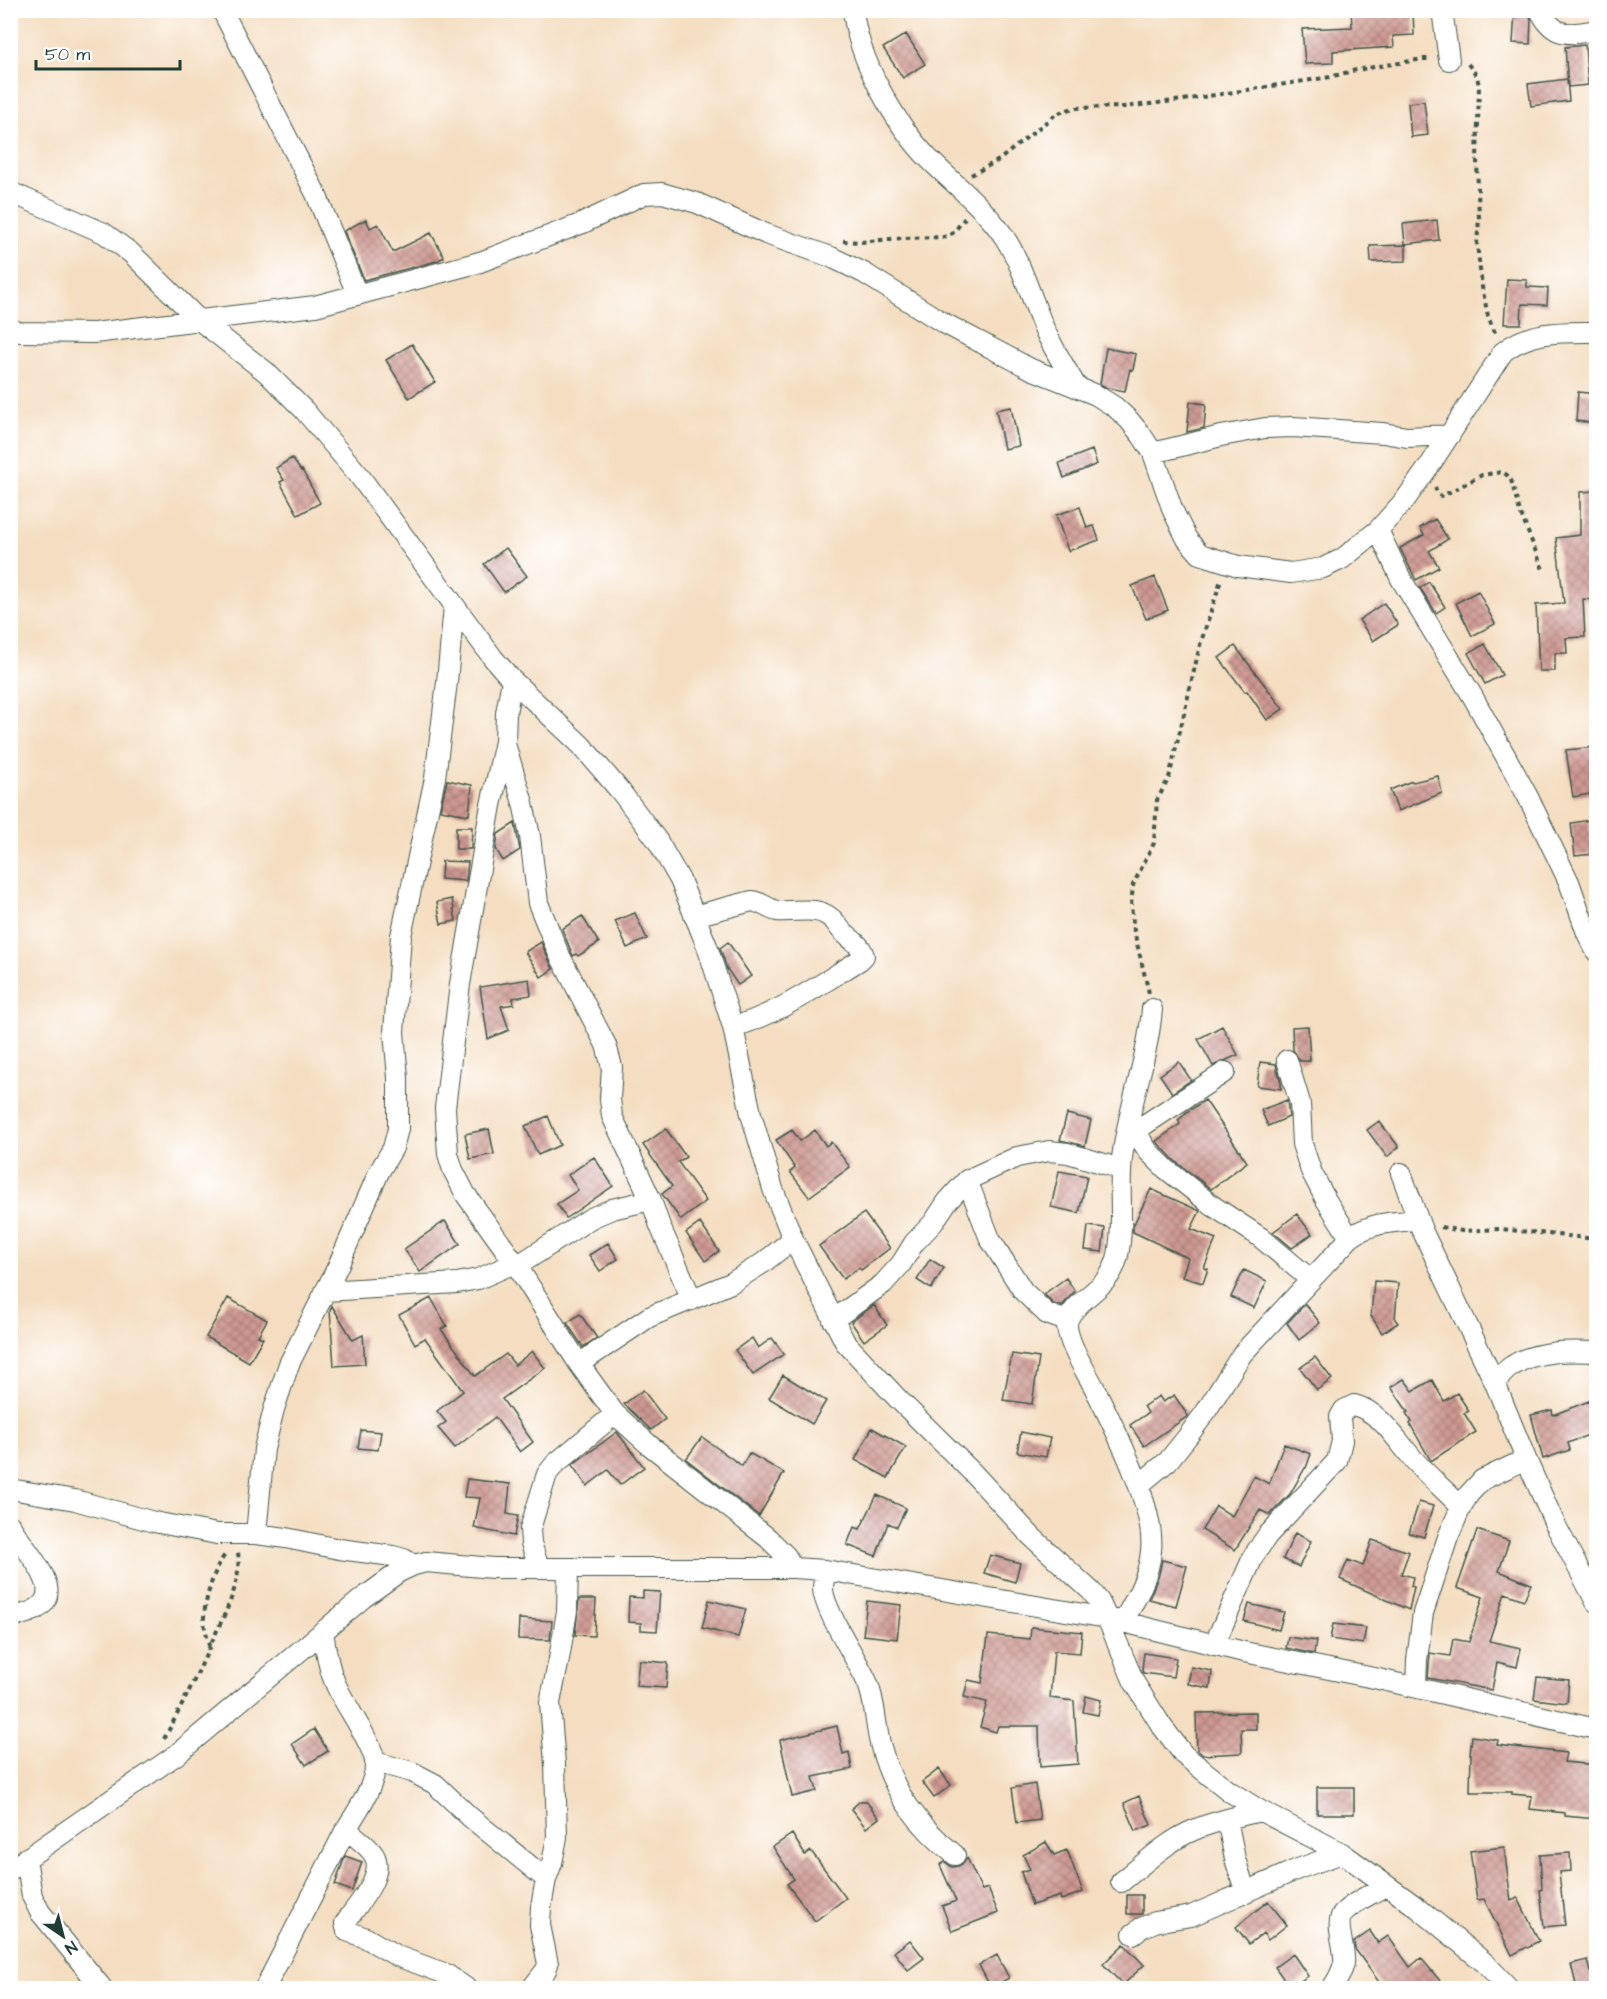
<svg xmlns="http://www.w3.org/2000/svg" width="1607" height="1999" font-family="'Architects Daughter',sans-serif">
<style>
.building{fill:url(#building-cross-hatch)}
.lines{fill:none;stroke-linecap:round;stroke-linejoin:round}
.street-casing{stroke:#3f5549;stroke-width:22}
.path{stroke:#3f5549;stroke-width:4;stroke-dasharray:4.5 4.5;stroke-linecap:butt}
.street{stroke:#fff;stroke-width:20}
</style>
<defs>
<pattern id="building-cross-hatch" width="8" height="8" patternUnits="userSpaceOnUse" patternTransform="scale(1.5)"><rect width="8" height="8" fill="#cf9892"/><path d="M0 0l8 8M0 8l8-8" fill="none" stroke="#a77d78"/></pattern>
</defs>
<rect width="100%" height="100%" fill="#fff"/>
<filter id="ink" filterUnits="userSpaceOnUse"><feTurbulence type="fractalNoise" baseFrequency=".0167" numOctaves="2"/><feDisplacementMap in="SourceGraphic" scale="12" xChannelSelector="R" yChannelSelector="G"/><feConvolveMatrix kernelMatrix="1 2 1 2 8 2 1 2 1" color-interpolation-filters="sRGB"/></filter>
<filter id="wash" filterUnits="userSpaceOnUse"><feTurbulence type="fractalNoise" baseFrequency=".008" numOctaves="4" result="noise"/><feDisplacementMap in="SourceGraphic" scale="24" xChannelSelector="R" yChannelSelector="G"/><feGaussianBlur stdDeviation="1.35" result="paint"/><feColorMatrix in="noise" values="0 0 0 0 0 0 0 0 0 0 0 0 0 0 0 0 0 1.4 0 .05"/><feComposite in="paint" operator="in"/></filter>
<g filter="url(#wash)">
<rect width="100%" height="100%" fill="#f4ddc0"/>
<g id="blocks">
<path class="building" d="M1351 10H1413L1414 35 1393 36 1394 47 1333 51V63L1305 64 1302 29 1352 27Z
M1515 10H1528L1531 19 1530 44 1513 43Z
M906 34 925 64 903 78 883 48Z
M1585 45 1588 85 1568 87 1565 47Z
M1567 79 1569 101 1531 106 1528 84Z
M1424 101 1428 135 1411 137 1408 103Z
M366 219 370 228 378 224 393 252 431 233 444 257 437 261 364 280 344 231Z
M1437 220 1439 240 1405 244 1403 224Z
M1406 245V261L1371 262 1370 246Z
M1507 279 1527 280V287L1548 288 1547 305 1522 304 1521 324H1504Z
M412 344 435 382 409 398 386 360Z
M1106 348 1136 354 1133 370 1130 369 1125 391 1107 388 1100 384Z
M1578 392 1596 394 1594 423 1576 421Z
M1190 402 1206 404 1204 428 1187 432Z
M1011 407 1019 446 1004 449 996 410Z
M1092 450 1097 464 1064 478 1059 463Z
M292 458 301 471 302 470 320 503 298 515 280 482 284 480 276 468Z
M1596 491V600L1583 599 1585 637 1566 638 1567 653H1555V671H1539L1536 605 1564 603 1556 538 1580 535V492Z
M1080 507 1087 528 1094 526 1099 540 1068 551 1056 515Z
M1435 519 1448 539 1429 551 1439 567 1416 580 1400 548 1424 535 1420 528Z
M506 548 527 576 504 592 484 564Z
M1155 577 1168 610 1146 619 1132 586Z
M1429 582 1445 607 1436 613 1420 588Z
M1478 591 1495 624 1472 636 1456 603Z
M1384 603 1398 625 1373 641 1359 620Z
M1485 644 1502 675 1485 684 1468 653Z
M1235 646 1283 709 1267 720 1247 691 1245 692 1219 658Z
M1596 747V793L1573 797 1566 750Z
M1438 776 1442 793 1398 811 1390 790 1412 781 1413 782Z
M447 780 472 785 469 815 440 810Z
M1589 820 1594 854 1575 856 1571 823Z
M515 823 520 850 503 861 496 849 498 834Z
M456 827H472L471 849H456Z
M442 861 468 862 466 881 441 879Z
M452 899 456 921 441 924 437 902Z
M635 913 647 939 627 948 615 921Z
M582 916 599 943 578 956 576 954 573 956 562 929Z
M541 942 553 969 541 977 525 952Z
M728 942 751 976 738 985 727 969 720 948Z
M529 979 531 995 513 998 514 1004 501 1006 509 1030 488 1039 480 987Z
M1222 1026 1238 1055 1213 1066 1198 1039Z
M1308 1026 1310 1061H1300L1293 1050 1292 1027Z
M1179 1062 1191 1080 1172 1093 1160 1075Z
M1260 1062 1276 1064 1281 1083V1089L1257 1086Z
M1205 1100 1247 1162 1211 1189 1174 1160 1156 1141 1180 1124 1178 1120 1186 1114 1185 1113Z
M1287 1100 1289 1117 1268 1126 1261 1110Z
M1067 1114 1091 1120 1085 1146 1060 1140Z
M548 1116 560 1145 538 1155 525 1126Z
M1379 1121 1399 1147 1387 1157 1367 1130Z
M489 1129 494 1154 470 1159 465 1134Z
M666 1129 686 1157 678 1162 706 1201 681 1220 662 1194 672 1186 643 1145Z
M792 1130 800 1141 815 1130 826 1146 831 1142 850 1167 809 1197 790 1172 795 1168 776 1140Z
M594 1157 613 1186 566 1218 557 1204 578 1190 568 1175Z
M1059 1171 1087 1176 1079 1213 1051 1207Z
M1151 1189 1200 1211 1191 1229 1216 1239 1204 1268 1208 1269 1203 1283 1182 1277 1188 1258 1133 1232V1226Z
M864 1213 890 1248 861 1270 859 1268 843 1279 819 1246Z
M1297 1214 1312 1234 1292 1248 1273 1232Z
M445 1221 460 1244 420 1272 404 1249Z
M700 1223 719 1251 705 1261 686 1233Z
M1088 1226 1105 1228 1102 1252 1085 1250Z
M608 1243 618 1259 600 1271 589 1255Z
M930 1259 944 1268 931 1289 917 1280Z
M1244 1270 1267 1281 1254 1308 1231 1297Z
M1066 1278 1075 1291 1062 1306 1053 1304 1044 1294Z
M1374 1281 1398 1283 1395 1319 1398 1323 1382 1333 1371 1316Z
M228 1298 267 1320 258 1336 263 1338 249 1362 206 1337Z
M431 1298 447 1326 441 1329 475 1376 506 1354 515 1365 532 1351 545 1368 502 1399 533 1442 520 1452 495 1417 455 1448 438 1428 446 1422 437 1411 463 1391 425 1338 415 1344 399 1315Z
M1305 1304 1320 1323 1299 1340 1287 1323Z
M874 1305 887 1325 864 1341 851 1322Z
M332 1306 353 1340 363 1335 365 1364 334 1366 330 1310Z
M580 1314 597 1338 583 1347 567 1323Z
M752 1338 758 1348 772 1338 784 1354 753 1375 735 1350Z
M1012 1354 1039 1358 1032 1404 1003 1400Z
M1315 1357 1332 1379 1317 1390 1300 1368Z
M783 1375 826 1401 812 1424 769 1398Z
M1404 1379 1413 1391 1432 1380 1444 1401 1457 1393 1469 1411 1464 1413 1476 1432 1431 1461 1410 1424 1412 1422 1406 1413 1408 1412 1391 1387Z
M643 1390 665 1419 651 1430 624 1404Z
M1174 1395 1188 1416 1144 1446 1130 1425 1148 1413 1144 1406 1159 1396 1163 1402Z
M1589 1401 1596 1420V1432L1568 1443 1570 1450 1543 1459 1531 1415 1552 1410 1553 1415Z
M872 1428 906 1447 888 1478 855 1460Z
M361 1430 381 1432 378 1450 358 1448Z
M617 1432 644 1467 620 1485 608 1470 587 1486 572 1465Z
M1021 1432 1050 1438 1046 1457 1017 1452Z
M702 1437 742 1466 749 1453 784 1473 759 1516 686 1459Z
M1284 1444 1311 1454 1306 1468H1305L1290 1494 1270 1515 1260 1510 1235 1550 1202 1530 1216 1506 1232 1516 1254 1476 1269 1484Z
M467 1479 510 1484 507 1514 518 1516 514 1536 474 1528 480 1498 464 1497Z
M877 1495 906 1508 897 1527 888 1523 876 1556 847 1545 854 1527 860 1529Z
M1419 1502 1433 1506 1424 1537 1409 1533Z
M1477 1530 1509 1541 1499 1571 1531 1584 1524 1600 1505 1593 1489 1641 1521 1648 1517 1667 1497 1662 1492 1690 1428 1678 1430 1653 1450 1656 1453 1639 1469 1642 1483 1597 1457 1588Z
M1295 1533 1311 1541 1299 1567 1283 1559Z
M1372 1540 1409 1552 1401 1574 1413 1577 1411 1586 1414 1587 1409 1610 1340 1579 1348 1560 1363 1566Z
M990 1555 1020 1563 1015 1582 984 1573Z
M1162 1560 1187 1566 1176 1606 1149 1599 1159 1574Z
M643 1591 660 1592 657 1631 641 1630V1623L628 1622 629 1597 643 1598Z
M579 1599H596L594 1636 575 1635Z
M709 1600 746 1609 738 1637 702 1628Z
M867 1601 901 1605 897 1639 863 1635Z
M1249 1604 1284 1612 1279 1630 1244 1621Z
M519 1619 552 1621 550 1640 518 1639Z
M1333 1624 1366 1628 1363 1644 1330 1639Z
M1031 1627 1082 1632 1080 1653 1054 1651 1050 1698 1074 1701 1078 1764 1040 1767 1039 1726H998L996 1732 980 1727 987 1702 964 1697 968 1680 982 1683 988 1635 1030 1639Z
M1288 1637 1316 1641 1314 1654 1286 1648Z
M1144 1653 1176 1658 1173 1677 1143 1673 1142 1669Z
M639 1660 668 1663 666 1688 636 1686Z
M1191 1667 1212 1671 1210 1688 1188 1684Z
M1537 1677 1569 1680 1567 1703 1534 1699Z
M1086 1696 1101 1700 1098 1715 1083 1712Z
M1256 1712V1729H1241L1242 1753 1203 1755 1197 1750 1196 1713Z
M837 1726 843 1754 849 1752 852 1769 813 1777 817 1791 792 1797 780 1740Z
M314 1729 328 1751 306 1765 292 1744Z
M1472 1736 1498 1740 1497 1745 1566 1753 1564 1762 1596 1765V1819L1565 1816V1813L1530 1809 1532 1796 1512 1794V1792H1470L1471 1754H1470Z
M939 1769 951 1785 934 1798 922 1782Z
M1035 1784 1040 1820 1017 1823 1012 1788Z
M1317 1787H1354V1814H1317Z
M1139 1796 1151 1825 1136 1831 1124 1803Z
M860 1801H866L879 1818 866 1828 851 1809Z
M792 1834 805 1855 811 1851 846 1898 815 1921 787 1884 794 1879 773 1847Z
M1046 1842 1054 1855 1067 1850 1083 1892 1061 1900 1060 1896 1032 1905 1021 1872 1030 1869 1023 1855Z
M1504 1847 1511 1901 1518 1898 1539 1941 1512 1955 1484 1899 1477 1900 1470 1851Z
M1570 1853 1571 1871 1559 1872 1565 1925 1544 1927 1540 1890 1542 1889 1540 1855Z
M345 1856 362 1862 352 1891 335 1885Z
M967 1858 982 1890 988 1888 998 1913 952 1931 942 1906 956 1901 940 1865 945 1862 952 1867 958 1866 964 1863Z
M1127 1895H1142V1914H1127Z
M1268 1901 1287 1925 1268 1940 1263 1933 1249 1944 1236 1927Z
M1370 1931 1378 1943 1388 1936 1410 1967 1421 1958 1447 1989H1384L1355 1949 1354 1942Z
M910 1940 924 1958 908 1970 894 1952Z
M1124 1944 1144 1965 1123 1985 1103 1964Z
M1293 1954 1308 1976 1290 1988 1275 1967Z
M997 1955 1009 1978 991 1988 979 1965Z
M1588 1960 1595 1989H1577L1571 1964Z"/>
</g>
</g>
<g filter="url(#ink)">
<use href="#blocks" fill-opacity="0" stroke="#3f5549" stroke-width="1.5"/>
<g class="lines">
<defs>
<path id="street" d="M222 10 316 194 357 294
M853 10C858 59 895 124 929 159 954 184 986 209 1005 238 1022 265 1031 297 1043 326 1052 347 1065 367 1076 386
M1442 10 1449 60
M1540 10C1553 38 1570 35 1596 30
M10 192 104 233 131 253 198 319 266 372 304 410 358 474 493 658 512 680 581 745 621 792 657 840 680 880 707 946 733 1027 751 1114 773 1189 793 1239 845 1342 898 1399 972 1472 1031 1536 1091 1591 1099 1601 1107 1618 1134 1682 1161 1725 1184 1755 1229 1791 1261 1811 1342 1853 1418 1908 1485 1963 1509 1988
M10 329 19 332 94 333 315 306 480 262 583 223 644 194 662 193 697 203 766 234 831 257 864 273 942 322 1031 369 1096 395 1115 407 1129 420 1142 436 1153 453 1173 511 1187 539 1200 554 1238 566 1291 573 1323 568 1342 559 1378 530 1405 500 1432 462 1503 352C1530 330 1563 332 1596 332
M1153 453 1221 436 1265 428 1293 427 1383 433 1407 437 1450 435
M1378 530 1401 579 1473 697 1528 797 1569 882 1587 933 1596 951
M512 680 506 713 505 742 491 805 460 984 445 1108 448 1154 453 1170 466 1195 517 1266 579 1364 615 1414 648 1444 768 1538 786 1556 793 1568
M505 744 523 803 530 836 538 903 558 952 606 1045 612 1067 610 1099 612 1116 651 1200 660 1226 692 1300
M694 916 752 901C761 902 768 909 777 911 796 913 816 905 831 918 836 922 839 928 843 932 851 940 861 944 864 956L860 960C819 985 779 1014 733 1027
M1287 1060 1300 1103 1302 1144 1311 1171 1326 1200 1350 1238
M1129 1121 1148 1151 1166 1169 1213 1206 1260 1237 1311 1280
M1135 1131 1225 1072
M1401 1173 1422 1230 1495 1383 1526 1459 1554 1522 1596 1602
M967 1180 990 1239 1023 1291 1047 1314 1067 1321
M517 1266 591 1218 612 1209 651 1200
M325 1291 457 1283 478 1279 515 1263
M833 1320 883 1284 901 1264 914 1243 933 1223 947 1202 967 1180 1017 1157 1049 1151 1068 1153 1121 1169
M579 1364 649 1317 731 1283 763 1263 793 1239
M1495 1383C1500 1377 1505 1370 1512 1366 1536 1350 1569 1351 1596 1352
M1139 1485 1168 1461 1188 1436 1205 1413 1242 1354 1350 1238C1370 1222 1394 1222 1418 1220
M10 1489 75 1500 154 1522 217 1534H256L286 1538 339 1549 393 1556 404 1559 414 1565
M10 1525C29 1558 84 1606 10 1617
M256 1534 264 1449 274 1409 289 1364 338 1266 379 1172 393 1148 398 1129V1078L394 1032 401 936 435 778 447 682 454 606
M539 1568 531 1543 530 1529 547 1474 555 1464 615 1414
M825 1570C825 1576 823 1583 823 1589 824 1611 858 1660 868 1684 876 1704 875 1727 881 1747 893 1793 919 1826 955 1855
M1123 1622C1135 1600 1149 1577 1151 1551 1156 1508 1115 1429 1095 1389 1086 1371 1070 1348 1067 1327 1065 1310 1096 1292 1106 1280 1112 1273 1116 1264 1118 1255 1125 1221 1117 1185 1123 1151 1130 1103 1148 1057 1152 1009
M1214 1645 1254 1555 1267 1536 1337 1461 1342 1441 1340 1417 1344 1410 1354 1405C1381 1412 1397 1441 1415 1461 1429 1477 1446 1491 1461 1507
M1416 1687 1417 1660 1423 1613 1448 1537 1461 1507 1469 1494 1482 1480 1526 1459
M375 1762 412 1772 435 1784 470 1817 546 1879
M1227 1819 1235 1859 1246 1893
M346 1829C355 1837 368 1845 374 1855 386 1876 355 1907 345 1923L347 1931 366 1938 397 1956 446 1974 466 1988
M26 1858 32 1896 40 1912 102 1988
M10 1870 176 1755 363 1598 399 1572 414 1565 426 1562 493 1568H793L825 1570 1107 1618 1244 1652 1374 1678 1596 1729
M1121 1882C1144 1864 1167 1841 1194 1830 1215 1821 1239 1816 1261 1811
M1133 1934 1141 1928 1155 1922 1191 1916 1298 1869 1342 1853
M265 1988 346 1829C357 1812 377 1783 375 1762 374 1745 344 1704 336 1685 328 1668 326 1650 323 1631
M532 1988 546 1970 548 1964 540 1925 541 1907 546 1879 552 1863 557 1837 555 1764 550 1703 559 1659 567 1611 568 1568
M1332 1988C1337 1981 1342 1972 1344 1963 1346 1949 1334 1923 1343 1913 1354 1901 1373 1894 1386 1885"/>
</defs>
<use href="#street" class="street-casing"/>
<path class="path" d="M1468 64 1477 76 1479 86 1477 160 1479 219 1477 244 1482 287 1488 316 1496 335
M971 175 999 160 1056 114 1073 108 1124 107 1183 100 1330 77 1356 70 1423 59H1431
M843 241 860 242 901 238 944 237 953 233 965 218
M1435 487 1438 495 1442 496 1482 475 1502 472 1507 475 1511 480 1520 512 1544 572
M1149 993 1134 931 1131 906 1133 885 1154 843 1157 800 1169 778 1200 645 1221 580
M1441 1227 1462 1231 1501 1229 1596 1239
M209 1646C208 1638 205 1630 204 1622 203 1606 214 1566 226 1554
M164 1739C181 1708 196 1677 210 1646 223 1616 242 1586 238 1552"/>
<use href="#street" class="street"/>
</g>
</g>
<rect width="1607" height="1999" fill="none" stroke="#fff" stroke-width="36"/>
<g transform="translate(63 1936) rotate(145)" stroke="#ffffff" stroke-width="4.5" paint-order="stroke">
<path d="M0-4.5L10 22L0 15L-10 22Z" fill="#1f3d34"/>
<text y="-9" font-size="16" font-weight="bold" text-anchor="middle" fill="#1f3d34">N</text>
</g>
<path d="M36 60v9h144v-9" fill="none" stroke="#1f3d34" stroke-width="3"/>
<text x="45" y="60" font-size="18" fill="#1f3d34" stroke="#ffffff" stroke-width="4.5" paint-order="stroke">50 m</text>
</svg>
